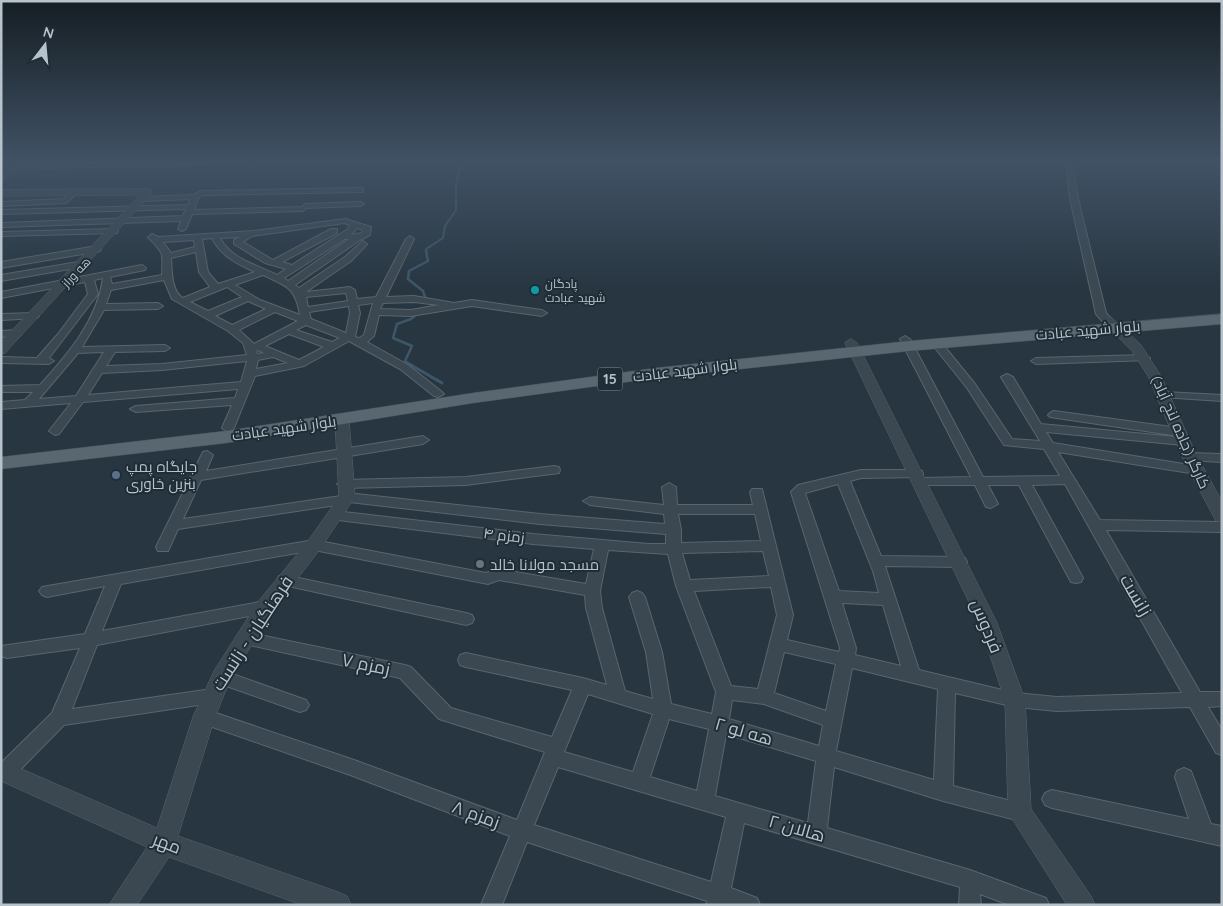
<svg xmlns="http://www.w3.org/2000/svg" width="1223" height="906" font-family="Quicksand,Cairo,sans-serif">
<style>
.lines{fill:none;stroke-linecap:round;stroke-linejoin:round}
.stream-far2{stroke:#3d5769;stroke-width:2}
.stream-far1{stroke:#3d5769;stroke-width:2.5}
.stream{stroke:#3d5769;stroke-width:3}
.minor-casing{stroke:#59656e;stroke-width:2}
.tertiary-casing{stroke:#59656e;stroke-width:1}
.primary-casing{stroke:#45515a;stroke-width:1}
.minor{fill:#3b4851;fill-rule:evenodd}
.tertiary{fill:#3b4851;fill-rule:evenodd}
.primary{fill:#596770;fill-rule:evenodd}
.culture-dot{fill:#0f9aa8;stroke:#1f2d36;stroke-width:2}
.service-dot{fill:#5c6f8a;stroke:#1f2d36;stroke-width:2}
.worship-dot{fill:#6b7280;stroke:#1f2d36;stroke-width:2}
.labels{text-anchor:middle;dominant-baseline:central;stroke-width:4;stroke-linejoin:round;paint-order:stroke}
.far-street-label{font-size:12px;fill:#b8c2cb;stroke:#1f2d36}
.far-poi-label{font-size:12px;fill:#b8c2cb;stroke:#1f2d36;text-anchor:start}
.shield{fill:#1f2d36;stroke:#8a959e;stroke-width:1}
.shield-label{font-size:14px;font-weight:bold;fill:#b8c2cb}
.street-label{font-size:15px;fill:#b8c2cb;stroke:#1f2d36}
.poi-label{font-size:15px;fill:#b8c2cb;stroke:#1f2d36;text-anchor:start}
.near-street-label{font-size:18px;fill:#b8c2cb;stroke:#1f2d36}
</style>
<rect width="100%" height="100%" fill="#273641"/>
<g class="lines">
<path class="stream-far2" d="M427 253 426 249 443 238 445 226 456 210V186L459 171 466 161"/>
<path class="stream-far1" d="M425 297 423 291 408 279 409 271 428 261 426 251
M413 366 405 361 412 346 393 338 397 324 411 319 417 314"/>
<path class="stream" d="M411 365 442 383"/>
<defs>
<path id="minor" d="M154 161H242L239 163 22 169 18 167 22 165Z
M1066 161H1072L1078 199 1106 313 1113 321 1112 323H1104L1096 314 1070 199Z
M360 188H363V192L203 195 198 198 194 210 302 207 305 204 360 202 364 204 360 206 306 208 303 211 192 214 186 229 182 231 178 229 181 221 1 227V223L183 216 186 209 1 214V210L188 205 190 199 143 201 139 199 143 197 193 195 201 191Z
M70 191 77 193 66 203 1 206V202L64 199Z
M345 219 371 227 370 235 360 240 295 285 299 288 345 257 363 241 367 244 351 261 306 292 350 287 355 290 357 299 376 297 406 239 410 236 414 239 386 297 414 296 454 303 472 300 542 310 547 313 542 316 472 306 411 316 379 315 374 336 367 342 408 365 442 392 444 394 438 397 434 396 400 369 349 341 304 366 255 376 234 428 228 432 222 428 232 405 136 412 130 409 136 406 235 398 238 389 83 402 59 434 55 435 49 431 71 403 1 409V402L25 400 33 392H1V386L40 385C68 354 97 321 103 278L94 280 98 294 49 358 54 361 49 364 1 363V357L37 358 58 334 88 294 85 282 1 298V292L142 265 146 268 145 270 110 277 112 284 162 275C163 251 164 254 148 237L152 234 158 237 254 231ZM344 223 350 225 348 229 292 265 282 262 337 233V229H331L273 260 243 242 252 236ZM357 228 363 230 362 233 351 235ZM240 237 234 240V244L265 263 286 269 277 275C257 265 231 259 220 238ZM212 238C221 256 237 264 255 272L218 284 208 272 202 239ZM345 239H349L288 281 284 278ZM194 240 195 247 171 253 163 242ZM196 252 199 272 210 287 183 298C171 291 172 270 171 258ZM263 275C288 287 295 287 300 315L260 300 235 285ZM164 280 172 299 228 331 243 343 247 355 162 364 106 366 115 352 165 351 170 348 165 345 82 347 104 310 158 309 163 306 158 303 106 304 111 290ZM227 287 242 297 208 311 190 302ZM346 293 348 301 308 307 306 297ZM248 301 266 309 232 325 215 316ZM414 302 439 305 411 310 380 309 383 303ZM373 303 364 335 359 338 355 337 360 313 358 305ZM349 306 350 313 346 333 311 319 309 312ZM275 312 298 321 254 344 239 330ZM306 325 340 338 332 342 296 330ZM289 334 324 347 299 360 265 346ZM258 350 264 353 257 354 256 351ZM104 352 76 396 39 399 78 353ZM273 357 288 363 256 369 258 360ZM247 361 241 382 88 395 102 373 162 370Z
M114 229 118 231 117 233 1 236 3 232Z
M97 246 101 249 100 251 1 268V262Z
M84 261 87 262V266L1 281V275Z
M34 313 39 316 37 318 1 320V314Z
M17 330 21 331V335L1 337V331Z
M905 336 910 339 983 477 1060 476 1044 449 1004 445 967 388 931 343 932 341H940L975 384 1012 439 1040 441 1001 377 1007 374 1013 377 1041 424 1187 438 1189 441 1187 444 1183 445 1046 432 1053 443 1196 466 1202 470 1196 474 1058 452 1100 520 1222 522V532L1106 530 1200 692H1222V706L1208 707 1222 730V755L1216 753 1190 707 1057 711 1015 707 955 693 953 786 1027 805 1030 812 1027 819 1020 821 943 801 834 767 827 828 970 870 1046 898 1049 905H1009L980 894 981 905H959L960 887 744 823 731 888 757 898 760 905H706L707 901 527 842 502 905H481L510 836 353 776 198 722 195 717 198 712 204 709 354 760 517 820 545 752 439 719 400 678 245 644 239 642 237 638 239 634 245 632 405 665 411 667 451 708 552 737 572 690 466 667 460 665 458 660 460 655 466 653 583 678 607 685 586 608 585 595 499 580 488 584 314 550 121 584 102 631 265 601 270 603 273 607 270 611 265 613 97 645 72 709 212 689 218 691 221 696 218 701 212 703 64 725 12 778 5 781 1 779V763L52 713 80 648 7 658 1 656V646L85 634 105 586 47 597 42 595 39 591 42 587 314 540 486 573 497 569 586 584 594 549 533 544 330 519 328 516 330 513 335 511 533 534 649 544H666V534L540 524 349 502 343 504 178 529 168 551H158L156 547 203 452 207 451 213 455 206 471 423 436 429 440 423 444 201 480 183 519 341 496 347 493 540 514 665 524 664 514 590 505 583 501 590 497 664 505 662 487 669 483 676 487 677 505H753L750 492 752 489H762L793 615 787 640 839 652 840 648 791 492 798 485 861 470H917L922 471 923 474 922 477 861 478 850 481 881 556 960 557 965 558 967 562 965 566 960 567 885 566 919 670 1015 693 1057 697 1182 693 1065 484 1032 485 1083 578 1081 582 1076 583 1071 582 1019 485H988L998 504 991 508 986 507 975 485H916L914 482 916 479 921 478 971 477 900 339ZM838 484 873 571 879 593 839 591 805 493ZM678 514H755L761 541 681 543V530ZM608 550 668 554 676 586 716 692 712 714 671 704 662 652 645 597 642 593 637 591 632 593 629 597 646 652 653 699 625 691 602 608 600 591ZM763 551 769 576 690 580 682 553ZM771 587 777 615 758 689 731 686 694 591ZM842 603 883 605 901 666 855 655 856 648ZM784 652 836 664 826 711 774 693ZM852 668 938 689 934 780 836 751ZM588 694 653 714 633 772 564 752ZM732 700 764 704 823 725 819 746 729 719ZM669 719 709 729 697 791 650 777ZM726 734 816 761 808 823 715 796ZM558 767 726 817 711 882 534 825Z
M1145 355 1150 358 1149 360 1036 364 1031 361 1036 358Z
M1165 392 1222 395V401L1161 397 1159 395Z
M1054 411 1172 427 1178 431 1172 435 1050 417 1048 415 1050 413Z
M1190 453 1222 454V462L1186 460 1184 457 1186 454Z
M554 466 559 467 560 470 559 473 466 485 344 488 337 484 344 480 466 477Z
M284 575 466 613 472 615 474 619 472 623 466 625 279 584 277 580 279 576Z
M221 670 306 700 309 705 306 710 300 712 215 682 213 677 215 672Z
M1184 768 1191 771 1211 824 1222 826V846L1052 808 1045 805 1042 799 1045 793 1052 790 1189 819 1175 777 1177 771Z"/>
<path id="tertiary" d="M27 161H38L1 180V174Z
M148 189 151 190V194L5 353 1 354V342L140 195 1 196V190Z
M1108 317 1112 318 1141 345 1161 376 1195 452 1222 502V522L1216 521 1184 461 1148 376 1132 351 1102 321Z
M851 339 857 343 997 623 1025 700 1031 809 1091 896 1095 905H1067L1008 812 1005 700 979 623 845 343Z
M342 416 349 420 355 497 320 549 272 612 230 680 215 717 178 836 338 892 347 896 351 905H302L169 857 137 905H109L147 847 1 781V760L157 828 193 717 214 671 258 602 308 541 339 497 335 420Z"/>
<path id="primary" d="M1222 314V324L909 351 656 378 473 403 226 443 1 469V457L226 431 473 393 656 368 909 341Z"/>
</defs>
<use href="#minor" class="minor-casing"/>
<use href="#tertiary" class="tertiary-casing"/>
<use href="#primary" class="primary-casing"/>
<use href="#minor" class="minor"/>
<use href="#tertiary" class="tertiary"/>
<use href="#primary" class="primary"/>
</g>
<linearGradient id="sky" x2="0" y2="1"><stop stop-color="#151e24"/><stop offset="0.56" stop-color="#415265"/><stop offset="1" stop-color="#415265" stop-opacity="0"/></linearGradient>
<rect width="1223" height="288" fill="url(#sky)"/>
<circle class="culture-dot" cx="535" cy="290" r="5"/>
<circle class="service-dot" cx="116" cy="475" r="5"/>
<circle class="worship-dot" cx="480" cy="564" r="5"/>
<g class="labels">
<g class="far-street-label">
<text transform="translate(76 272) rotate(-47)">هه وراز</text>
</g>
<g class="far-poi-label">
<text x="545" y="283">پادگان<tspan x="545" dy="14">شهید عبادت</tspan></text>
</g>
<rect class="shield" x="597.5" y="367.5" width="25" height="23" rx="4"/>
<g class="shield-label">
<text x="610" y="379">15</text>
</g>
<g class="street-label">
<text transform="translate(1088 330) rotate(-5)">بلوار شهید عبادت</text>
<text transform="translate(685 370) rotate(-7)">بلوار شهید عبادت</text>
<text transform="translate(284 428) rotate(-8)">بلوار شهید عبادت</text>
<text transform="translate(1181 432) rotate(66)">کارگر (جاده لنج آباد)</text>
<text transform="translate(504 535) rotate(7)">زمزم ۴</text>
</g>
<g class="poi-label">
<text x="126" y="466">جایگاه پمپ<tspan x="126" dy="17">بنزین خاوری</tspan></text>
<text x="490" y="564">مسجد مولانا خالد</text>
</g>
<g class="near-street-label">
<text transform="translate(1136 595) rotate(60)">زانست</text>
<text transform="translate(987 626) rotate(68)">فردوس</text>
<text transform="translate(252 633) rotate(-57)">فرهنگیان - زانست</text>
<text transform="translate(366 664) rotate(12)">زمزم ۷</text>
<text transform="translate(744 731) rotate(16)">هه لو ۲</text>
<text transform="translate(476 814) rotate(20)">زمزم ۸</text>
<text transform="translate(797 828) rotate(16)">هالان ۲</text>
<text transform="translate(167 843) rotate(21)">مهر</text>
</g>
</g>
<rect width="1223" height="906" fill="none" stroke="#b8c2cb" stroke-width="5"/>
<g transform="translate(45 45) rotate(16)" stroke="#1f2d36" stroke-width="4" paint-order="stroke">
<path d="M0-4L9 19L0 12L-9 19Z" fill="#b8c2cb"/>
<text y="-8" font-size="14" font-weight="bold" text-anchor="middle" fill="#b8c2cb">N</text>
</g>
</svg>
